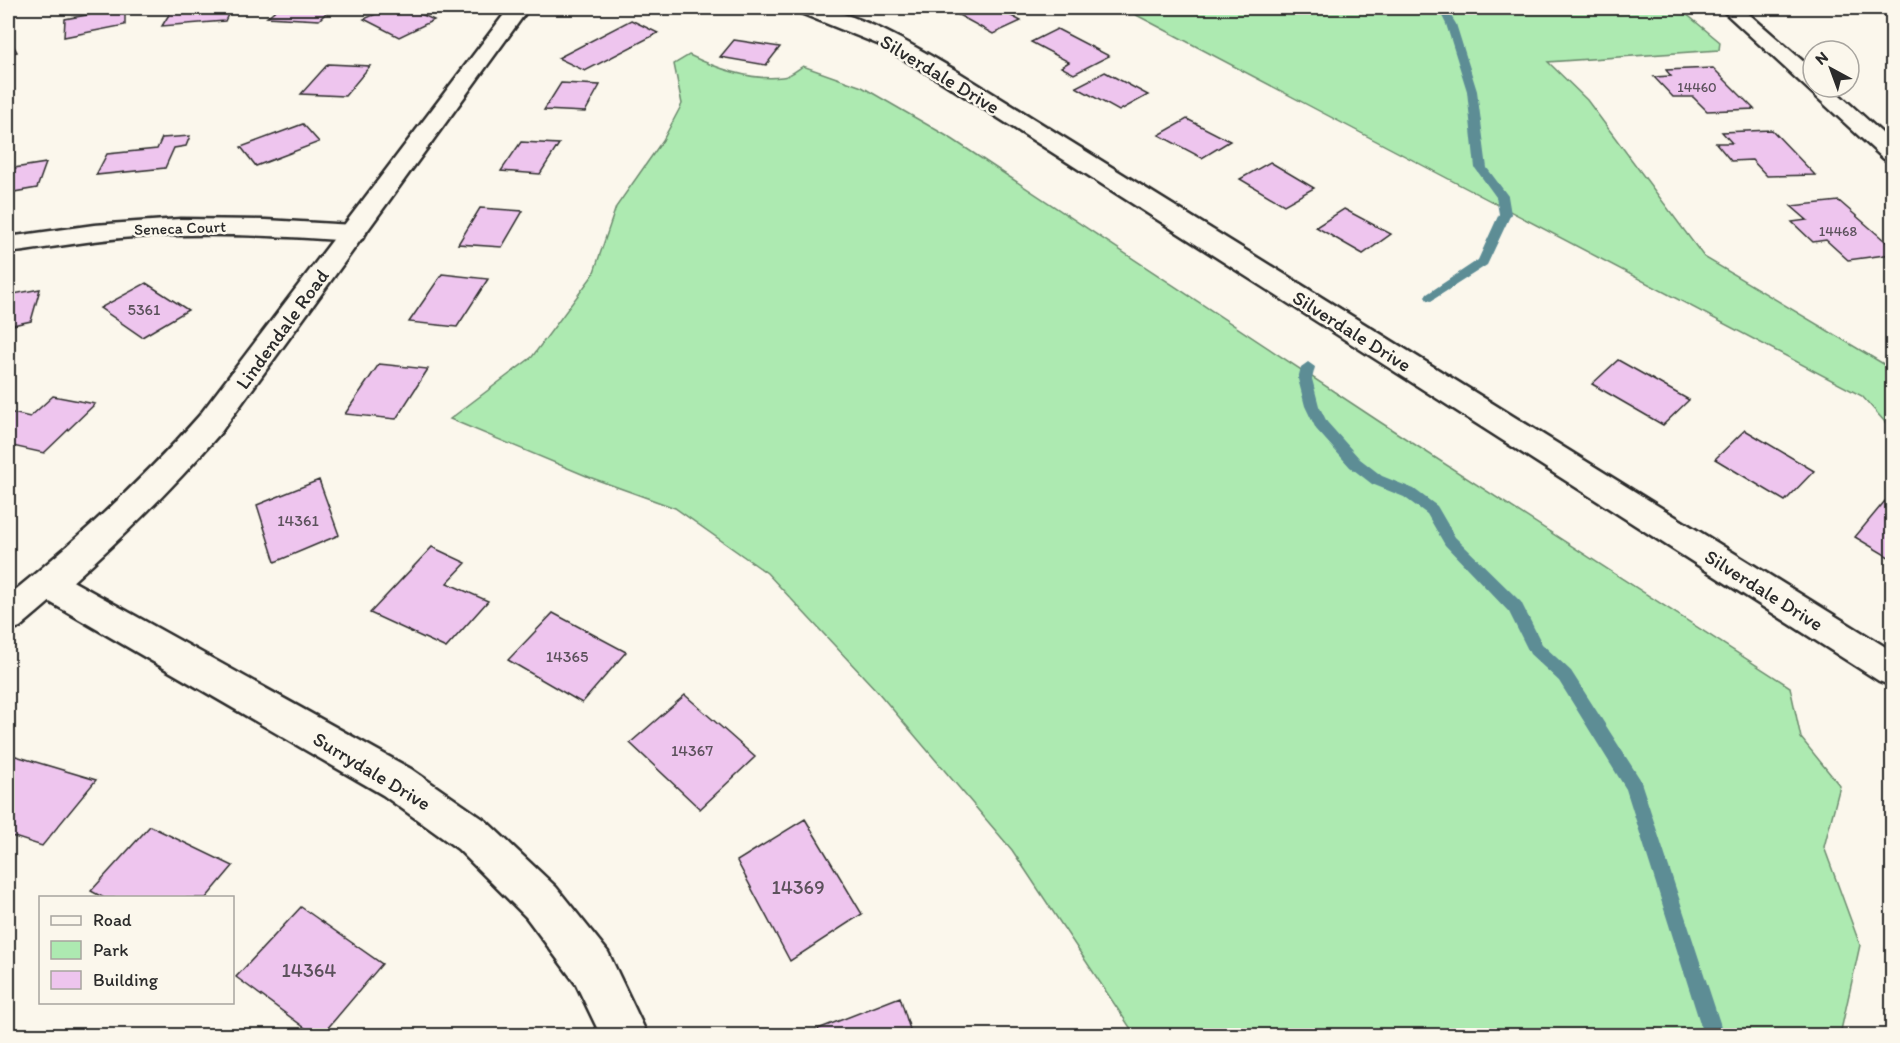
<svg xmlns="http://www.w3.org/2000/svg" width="1900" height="1043" font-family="Itim,sans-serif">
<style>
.green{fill:#adeab1;stroke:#6c8a6e;stroke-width:1.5}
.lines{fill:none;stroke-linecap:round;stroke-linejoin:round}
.stream{fill:#5d8d95;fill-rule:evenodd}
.building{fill:#eec5ee;stroke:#2b2b2b;stroke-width:1.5}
.minor-casing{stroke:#2b2b2b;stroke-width:5}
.tertiary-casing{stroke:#2b2b2b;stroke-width:5}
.minor{fill:#fbf7ec;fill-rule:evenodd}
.tertiary{fill:#fbf7ec;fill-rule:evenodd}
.labels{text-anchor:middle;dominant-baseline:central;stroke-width:5;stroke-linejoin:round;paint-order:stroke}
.far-number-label{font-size:14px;fill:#5c525c}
.far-street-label{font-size:16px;fill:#2b2b2b;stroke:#fbf7ec}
.number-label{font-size:16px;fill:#5c525c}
.street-label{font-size:20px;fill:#2b2b2b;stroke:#fbf7ec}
.near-number-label{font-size:20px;fill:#5c525c}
</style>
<rect width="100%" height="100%" fill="#fbf7ec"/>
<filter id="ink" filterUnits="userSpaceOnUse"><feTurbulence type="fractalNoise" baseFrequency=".0167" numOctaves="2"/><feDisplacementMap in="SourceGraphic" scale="12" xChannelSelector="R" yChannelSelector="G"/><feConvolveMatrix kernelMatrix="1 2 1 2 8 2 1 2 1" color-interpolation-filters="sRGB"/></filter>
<g filter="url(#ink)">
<path class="green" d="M1123 8H1679L1720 42 1719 50 1548 62 1587 100 1704 257 1892 369V430L1862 396Z
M689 55C716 68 751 81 782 77 789 77 797 70 803 66L862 87 952 139 1380 422 1790 687 1801 738 1840 786 1824 847 1860 945 1840 1035H1135L1012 850 877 691 767 573 675 508 589 477 450 419 532 357 593 275 616 207 663 140 682 104 674 64Z"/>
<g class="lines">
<path class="stream" d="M1438 8H1446L1456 24 1477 91 1487 168 1508 196 1511 214 1487 265 1431 301 1427 300 1425 297 1427 294 1478 260 1499 214 1496 197 1475 168 1467 91 1446 24Z
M1308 362 1315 367 1312 379 1319 406 1327 422 1360 459 1382 476 1414 489 1437 506 1455 537 1521 602 1542 644 1571 671 1640 779 1720 1023 1722 1036H1702L1700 1023 1626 789 1559 681 1530 654 1509 612 1445 545 1427 514 1404 497 1372 484 1350 467 1316 429 1305 406 1298 379 1301 367Z"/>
</g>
<path class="building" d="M125 8V25L64 37 65 19Z
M173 8H231L225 21 162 26Z
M278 8H331L319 20 267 17Z
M390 8H408L434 20 399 37 364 19Z
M967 8H996L1021 21 993 34 955 13Z
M631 20 658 33 585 71 558 58Z
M1057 29 1109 56 1074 74 1061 67 1069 62 1031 42Z
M8 36 17 52 8 54Z
M734 40 780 47 766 65 720 57Z
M328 64 370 66 345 96 301 94Z
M1713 68 1754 109 1707 111 1693 97H1673L1654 77 1671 76 1666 70Z
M1105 72 1148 95 1119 111 1076 87Z
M561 83 600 85 585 112 544 110Z
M1187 119 1230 141 1202 158 1159 135Z
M303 124 319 142 256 166 241 147Z
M1772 130 1815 175 1767 176 1752 160 1731 161 1716 143H1732L1722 132Z
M190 136 186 146 174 148 165 168 96 175 107 154 157 149 162 138Z
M521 142 559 144 540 174 501 171Z
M1270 162 1314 188 1284 205 1240 179Z
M46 163 37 188 8 193V169Z
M1839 201 1892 247V254L1848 260 1826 240 1813 242 1792 222 1807 220 1791 206Z
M480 208 523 211 502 247 458 244Z
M1344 209 1391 234 1363 254 1316 227Z
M442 274 488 279 457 327 409 322Z
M146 283 188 310 142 337 100 308Z
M40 289 31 321 8 326V295Z
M1618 360 1689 400 1663 425 1592 384Z
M379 364 428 369 396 419 345 414Z
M53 396 95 404 44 453 8 445V412L30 417Z
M1745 430 1814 471 1785 501 1715 459Z
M319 480 339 535 275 562 257 505Z
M1885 501 1892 505V559L1855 537Z
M432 547 466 563 447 583 488 601 446 648 370 613Z
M553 613 626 652 582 703 508 660Z
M685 695 755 757 700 809 630 743Z
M9 754 96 780 42 846 8 835Z
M805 819 862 914 790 961 737 861Z
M150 826 233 866 206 898H104L91 891Z
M301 907 382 964 321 1036H316L236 977Z
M900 997 912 1036H820L818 1029Z"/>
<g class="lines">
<defs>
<path id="minor" d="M1720 8H1742L1813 70V87H1831L1892 142V161L1884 159Z
M180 219 266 220 353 225 362 227 366 233 362 239 353 241C280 236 207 232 134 237 91 240 50 248 8 253V237L94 225Z
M48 570 60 574 411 769 486 821 556 887 608 952 648 1036H601L576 984 526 917 458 849 383 795 36 594 31 584 36 574Z"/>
<path id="tertiary" d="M509 8H529L221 432C160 503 93 566 20 627L8 631V596C76 541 141 482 199 416Z
M795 8C845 2 912 45 955 70L1892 651V686L1879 681 939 80 880 45 798 12Z"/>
</defs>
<use href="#minor" class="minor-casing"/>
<use href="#tertiary" class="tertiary-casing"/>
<use href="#minor" class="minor"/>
<use href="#tertiary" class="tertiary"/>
</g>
</g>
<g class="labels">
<g class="far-number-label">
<text x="1697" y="87">14460</text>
<text x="1838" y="231">14468</text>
</g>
<g class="far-street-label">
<text transform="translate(180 228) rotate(-2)">Seneca Court</text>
</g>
<g class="number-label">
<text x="144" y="309">5361</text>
<text x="298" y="520">14361</text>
<text x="567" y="656">14365</text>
<text x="692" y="750">14367</text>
</g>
<g class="street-label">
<text transform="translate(940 74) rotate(31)">Silverdale Drive</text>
<text transform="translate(282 329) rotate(-54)">Lindendale Road</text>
<text transform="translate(1352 331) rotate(32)">Silverdale Drive</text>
<text transform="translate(1764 590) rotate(32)">Silverdale Drive</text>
<text transform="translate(372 771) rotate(31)">Surrydale Drive</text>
</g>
<g class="near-number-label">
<text x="798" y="887">14369</text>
<text x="309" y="970">14364</text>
</g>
</g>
<rect width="1900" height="1043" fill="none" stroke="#fbf7ec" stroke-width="30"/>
<rect x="15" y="15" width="1870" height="1013" fill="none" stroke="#2b2b2b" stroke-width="2" filter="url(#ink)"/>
<rect x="39" y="896" width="195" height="108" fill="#fbf7ec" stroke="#a8a59f" stroke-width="1.5"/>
<rect x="51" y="916" width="30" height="9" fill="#fbf7ec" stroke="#a8a59f" stroke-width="1.5"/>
<text x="93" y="926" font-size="18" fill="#2b2b2b">Road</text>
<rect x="51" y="941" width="30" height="18" fill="#adeab1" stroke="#a8a59f" stroke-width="1.5"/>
<text x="93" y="956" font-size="18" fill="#2b2b2b">Park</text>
<rect x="51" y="971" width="30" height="18" fill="#eec5ee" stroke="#a8a59f" stroke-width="1.5"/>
<text x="93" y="986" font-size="18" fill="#2b2b2b">Building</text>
<g transform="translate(1831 69) rotate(319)"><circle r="28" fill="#fbf7ec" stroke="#a8a59f" stroke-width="1.5"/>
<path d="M0-4.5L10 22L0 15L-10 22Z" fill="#2b2b2b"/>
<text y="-9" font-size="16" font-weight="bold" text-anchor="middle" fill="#2b2b2b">N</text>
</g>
</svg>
